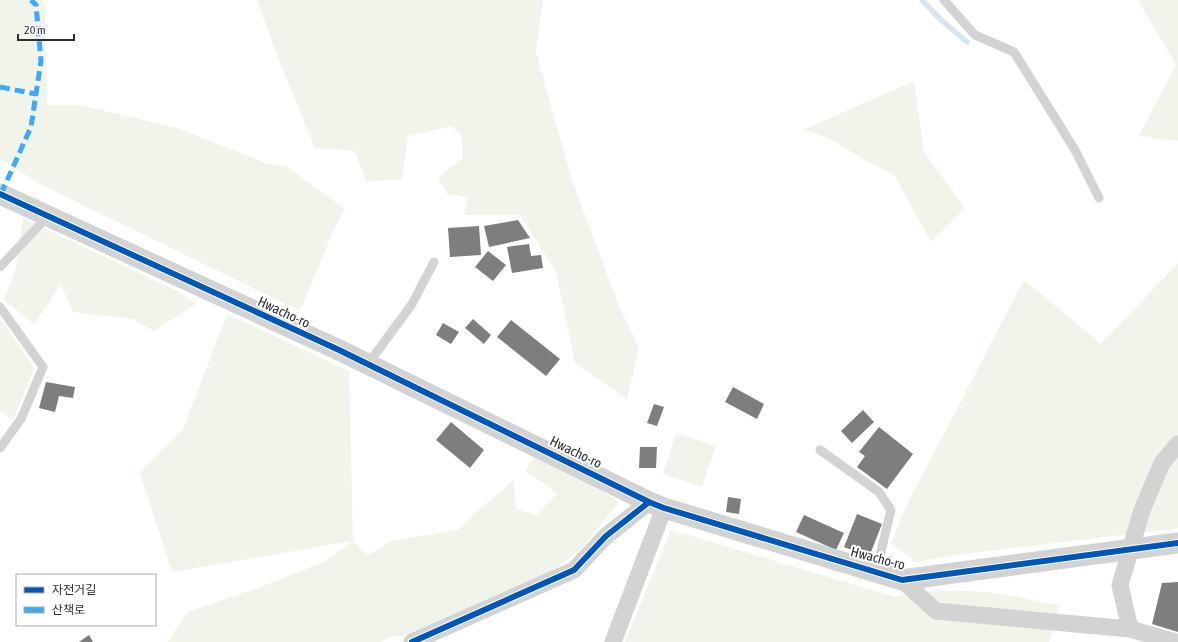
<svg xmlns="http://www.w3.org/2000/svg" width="1178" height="642" font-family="'Asap Condensed','Noto Sans KR',sans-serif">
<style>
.green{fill:#f0f4eb}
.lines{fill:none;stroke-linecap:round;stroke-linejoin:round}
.stream{stroke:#d8e6f1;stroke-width:5.5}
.building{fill:#7e7e7e}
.service{stroke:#d3d3d3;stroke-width:9}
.minor{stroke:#d3d3d3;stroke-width:17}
.tertiary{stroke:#d3d3d3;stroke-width:21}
.quiet{stroke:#3fa9f5;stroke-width:5;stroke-dasharray:10 5;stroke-linecap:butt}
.cycleway-casing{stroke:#fff;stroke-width:8}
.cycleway{stroke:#0057b8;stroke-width:6}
.labels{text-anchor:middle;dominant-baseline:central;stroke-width:4;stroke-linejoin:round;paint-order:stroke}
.street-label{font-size:14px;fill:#2e2e2e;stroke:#fff}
</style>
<rect width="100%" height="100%" fill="#fff"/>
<path class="green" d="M0 0H42L45 4 47 105H80L177 128 268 164 286 166 345 209 335 227 300 311 38 183 0 158Z
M257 0H543L536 52 558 131 572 181 619 306 639 348 627 399 575 363 556 271 520 215H464L468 198 447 193 438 178 463 158 462 137 452 126 408 136 402 179 366 182 355 151 315 148 279 60Z
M1138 0H1178V141L1139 136 1176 65Z
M914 81 924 152 965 208 931 242 894 174 868 162 827 137 803 130Z
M23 218 177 291 196 304 154 331 133 319 73 312 61 285 34 324 4 300 15 272Z
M1178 263V528L957 555 915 562 891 543 905 509 1024 280 1101 344Z
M227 314 349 371 353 541 367 556 391 541 458 530 481 508 514 480 516 509 536 515 557 494 544 483 525 472 534 457 580 476 619 502 580 550 546 576 410 635 390 637 380 642H168L188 612 258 588 324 562 352 541 172 572 140 473 183 429Z
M0 318 34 368 13 420 0 411Z
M676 433 716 446 702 487 663 474Z
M671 530 895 597 939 590 987 592 1060 605 1049 642H625Z"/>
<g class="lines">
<path class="stream" d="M922 0 940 19 967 42"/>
</g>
<path class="building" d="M518 220 530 238 489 247 484 226Z
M479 226 481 255 450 257 448 228Z
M529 244 531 256 541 255 543 268 512 273 507 247Z
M488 251 506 265 493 281 475 267Z
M473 319 491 335 484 344 465 328Z
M511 320 560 359 546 376 497 337Z
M443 323 459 332 451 344 436 335Z
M46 382 75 387 73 398 59 396 55 412 39 408Z
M733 387 764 404 757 419 725 402Z
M654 404 664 407 657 426 647 423Z
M863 410 874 422 852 443 841 431Z
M451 422 484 450 470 468 436 440Z
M879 427 913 454 887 489 857 467 865 456 859 452Z
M640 447H657L656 468H639Z
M728 497 741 499 739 514 726 512Z
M857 514 882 524 869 557 844 547Z
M804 515 844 533 836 550 796 532Z
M1178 582V632L1152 624 1162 583Z
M89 635 93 642H79Z"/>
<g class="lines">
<path class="service" d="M944 0 975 35 1014 52 1075 150 1099 198
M0 267 48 216
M0 307 43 367 21 419 0 448
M368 364 412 304 434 262
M820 450 879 492 891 510 876 572"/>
<path class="minor" d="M902 580 936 611 1130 629 1176 642
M1130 629 1120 585 1142 510 1162 463 1178 444
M412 642 574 570 606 536 649 502
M613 642 664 508"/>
<path class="tertiary" d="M0 194 339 350 649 502 664 508 902 580 1178 543"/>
<path class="quiet" d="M0 87 36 94
M1 194 31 127 41 61 36 5 31 0"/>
<defs>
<path id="cycleway" d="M0 194 339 350 649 502 664 508 902 580 1178 543
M412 642 574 570 606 536 649 502"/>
</defs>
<use href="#cycleway" class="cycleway-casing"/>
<use href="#cycleway" class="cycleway"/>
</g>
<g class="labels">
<g class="street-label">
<text transform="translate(284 312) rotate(25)">Hwacho-ro</text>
<text transform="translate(576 452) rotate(26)">Hwacho-ro</text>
<text transform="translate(878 558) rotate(15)">Hwacho-ro</text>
</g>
</g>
<rect x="16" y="574" width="140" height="52" fill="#ffffff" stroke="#ababab"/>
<rect x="24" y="587" width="20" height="6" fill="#0057b8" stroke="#ababab"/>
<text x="52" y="594" font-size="12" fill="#2e2e2e">자전거길</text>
<rect x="24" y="607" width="20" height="6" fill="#3fa9f5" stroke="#ababab"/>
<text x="52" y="614" font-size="12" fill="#2e2e2e">산책로</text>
<path d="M18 34v6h56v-6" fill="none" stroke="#2e2e2e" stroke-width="2"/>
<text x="24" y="34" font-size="12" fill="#2e2e2e" stroke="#ffffff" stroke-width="3" paint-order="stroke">20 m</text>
</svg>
